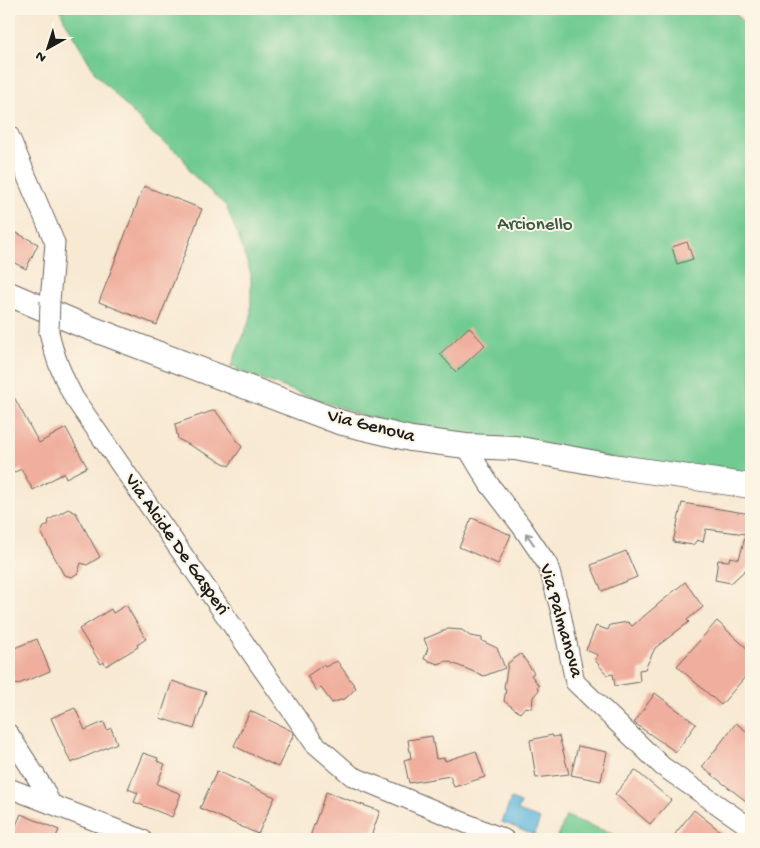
<svg xmlns="http://www.w3.org/2000/svg" width="760" height="848" font-family="'Gochi Hand',sans-serif">
<style>
.green{fill:#70ca91;stroke:#467356}
.water{fill:#61b7dd;stroke:#3e6a7c}
.building{fill:#f0af9e}
.lines{fill:none;stroke-linecap:round;stroke-linejoin:round}
.minor-casing{stroke:#69645c;stroke-width:21}
.major-casing{stroke:#69645c;stroke-width:26}
.minor{stroke:#fff;stroke-width:19}
.major{stroke:#fff;stroke-width:24}
.minor-bridge-casing{stroke:#69645c;stroke-width:21;stroke-linecap:butt}
.minor-bridge{stroke:#fff;stroke-width:19}
.oneway{stroke:#999}
.labels{text-anchor:middle;dominant-baseline:central;stroke-width:4;stroke-linejoin:round;paint-order:stroke}
.park-label{font-size:19px;fill:#395945;stroke:#fcf5e5}
.street-label{font-size:19px;fill:#1c1c1c;stroke:#fcf5e5}
</style>
<rect width="100%" height="100%" fill="#fcf5e5"/>
<filter id="ink" filterUnits="userSpaceOnUse"><feTurbulence type="fractalNoise" baseFrequency=".02" numOctaves="2"/><feDisplacementMap in="SourceGraphic" scale="10" xChannelSelector="R" yChannelSelector="G"/><feConvolveMatrix kernelMatrix="1 2 1 2 8 2 1 2 1" color-interpolation-filters="sRGB"/></filter>
<filter id="wash" filterUnits="userSpaceOnUse"><feTurbulence type="fractalNoise" baseFrequency=".0096" numOctaves="4" result="noise"/><feDisplacementMap in="SourceGraphic" scale="20" xChannelSelector="R" yChannelSelector="G"/><feGaussianBlur stdDeviation="1.12" result="paint"/><feColorMatrix in="noise" values="0 0 0 0 0 0 0 0 0 0 0 0 0 0 0 0 0 1.4 0 .05"/><feComposite in="paint" operator="in"/></filter>
<g filter="url(#wash)">
<rect width="100%" height="100%" fill="#f8e9d3"/>
<path class="green" d="M60 9H732L751 33V476L436 435 361 415 236 370 238 367 231 366 251 317V274L239 238 226 206 191 173 182 156 152 133 96 74 64 19Z
M566 816 620 837V839H557Z"/>
<path class="water" d="M511 799 521 803 518 811 540 819 534 835 502 822Z"/>
<g id="blocks">
<path class="building" d="M144 186 202 209 157 325 99 302Z
M9 229 38 244 26 269 9 260Z
M687 242 693 259 677 264 672 247Z
M469 327 485 345 456 372 440 354Z
M9 388 39 443 66 428 87 467 66 478 64 473 33 490 21 469 9 475Z
M215 410 242 447 229 466 178 439 175 424Z
M682 503 751 514V565L731 583 715 580 718 560 729 561 730 557 739 559 746 534 706 529 703 542 697 540 693 545 673 542Z
M68 509 76 513 100 557 87 565 81 563 78 573 72 577 64 575 41 532 44 527 48 525 49 520Z
M472 518 511 535 498 564 459 547Z
M626 551 637 577 602 591 591 565Z
M685 582 703 607 687 620 689 622 655 648 645 669 639 670 640 682 615 686 613 674 607 675 595 660 598 655 586 650 596 626 608 630 610 625 628 622 632 626Z
M126 605 146 639 137 645 138 647 106 666 104 662 101 664 79 629 111 609 113 613Z
M717 621 751 652V670L721 705 677 666Z
M448 629 462 630 470 636 482 638V641L497 648 505 668 484 676 447 661 438 664 424 659 428 648 424 639Z
M37 639 50 671 16 685 9 667V650Z
M521 654 534 673 531 675 539 686 537 687 539 690 533 697 532 708 525 707 520 713 504 701 506 689 504 688 508 663Z
M337 661 356 688 346 698 332 703 321 688 317 691 307 676 323 665 325 667Z
M172 681 206 692 194 729 160 718Z
M655 693 696 724 676 752 634 723Z
M75 708 85 730 104 722 107 730 111 728 117 743 71 763 51 718Z
M250 711 292 731 294 734 278 767 234 746Z
M736 723 751 735V805L702 767Z
M552 735 553 737 559 736 569 774 536 778 530 740Z
M432 736 436 759 444 758 445 761 476 751 485 777 454 787 450 776 409 783 404 760 411 758 408 740Z
M578 746 607 752 601 781 571 775Z
M143 753 158 758 157 761 165 764 157 784 181 794 172 817 134 802 138 793 128 789Z
M635 770 671 800 650 824 615 794Z
M217 771 275 797 258 834 200 808Z
M326 792 380 811 370 839H309Z
M694 810 730 839H681L675 834Z
M21 814 59 830 55 839H10Z"/>
</g>
</g>
<g filter="url(#ink)">
<use href="#blocks" fill-opacity="0" stroke="#69645c" stroke-width="1"/>
<g class="lines">
<defs>
<path id="minor" d="M9 135 55 243 50 301
M49 332C54 357 62 376 74 398L314 743 352 776 504 839
M466 446 489 484 522 527 548 565 560 609 575 682 662 766 751 828
M9 734 44 789 51 804
M9 788 142 839"/>
<path id="major" d="M9 294 77 323 339 422 411 439 466 446 515 448 612 466 751 486"/>
</defs>
<use href="#minor" class="minor-casing"/>
<use href="#major" class="major-casing"/>
<use href="#minor" class="minor"/>
<use href="#major" class="major"/>
<defs>
<path id="minor-bridge" d="M49 332 50 301"/>
</defs>
<use href="#minor-bridge" class="minor-bridge-casing"/>
<use href="#minor-bridge" class="minor-bridge"/>
</g>
<defs><path id="oneway-shaft" d="M-6 0H5M1.5-3L5.5 0L1.5 3" fill="none" stroke-width="1.6" stroke-linecap="round" stroke-linejoin="round" transform="scale(1.25)"/></defs>
<use class="oneway" href="#oneway-shaft" transform="translate(530 539) rotate(-125)"/>
</g>
<g class="labels">
<g class="park-label">
<text x="535" y="225">Arcionello</text>
</g>
<g class="street-label">
<text transform="translate(371 427) rotate(14)">Via Genova</text>
<text transform="translate(176 545) rotate(55)">Via Alcide De Gasperi</text>
<text transform="translate(560 621) rotate(74)">Via Palmanova</text>
</g>
</g>
<rect width="760" height="848" fill="none" stroke="#fcf5e5" stroke-width="30"/>
<g transform="translate(48 48) rotate(219)" stroke="#fcf5e5" stroke-width="4" paint-order="stroke">
<path d="M0-4L9 19L0 12L-9 19Z" fill="#1c1c1c"/>
<text y="-8" font-size="14" font-weight="bold" text-anchor="middle" fill="#1c1c1c">N</text>
</g>
</svg>
